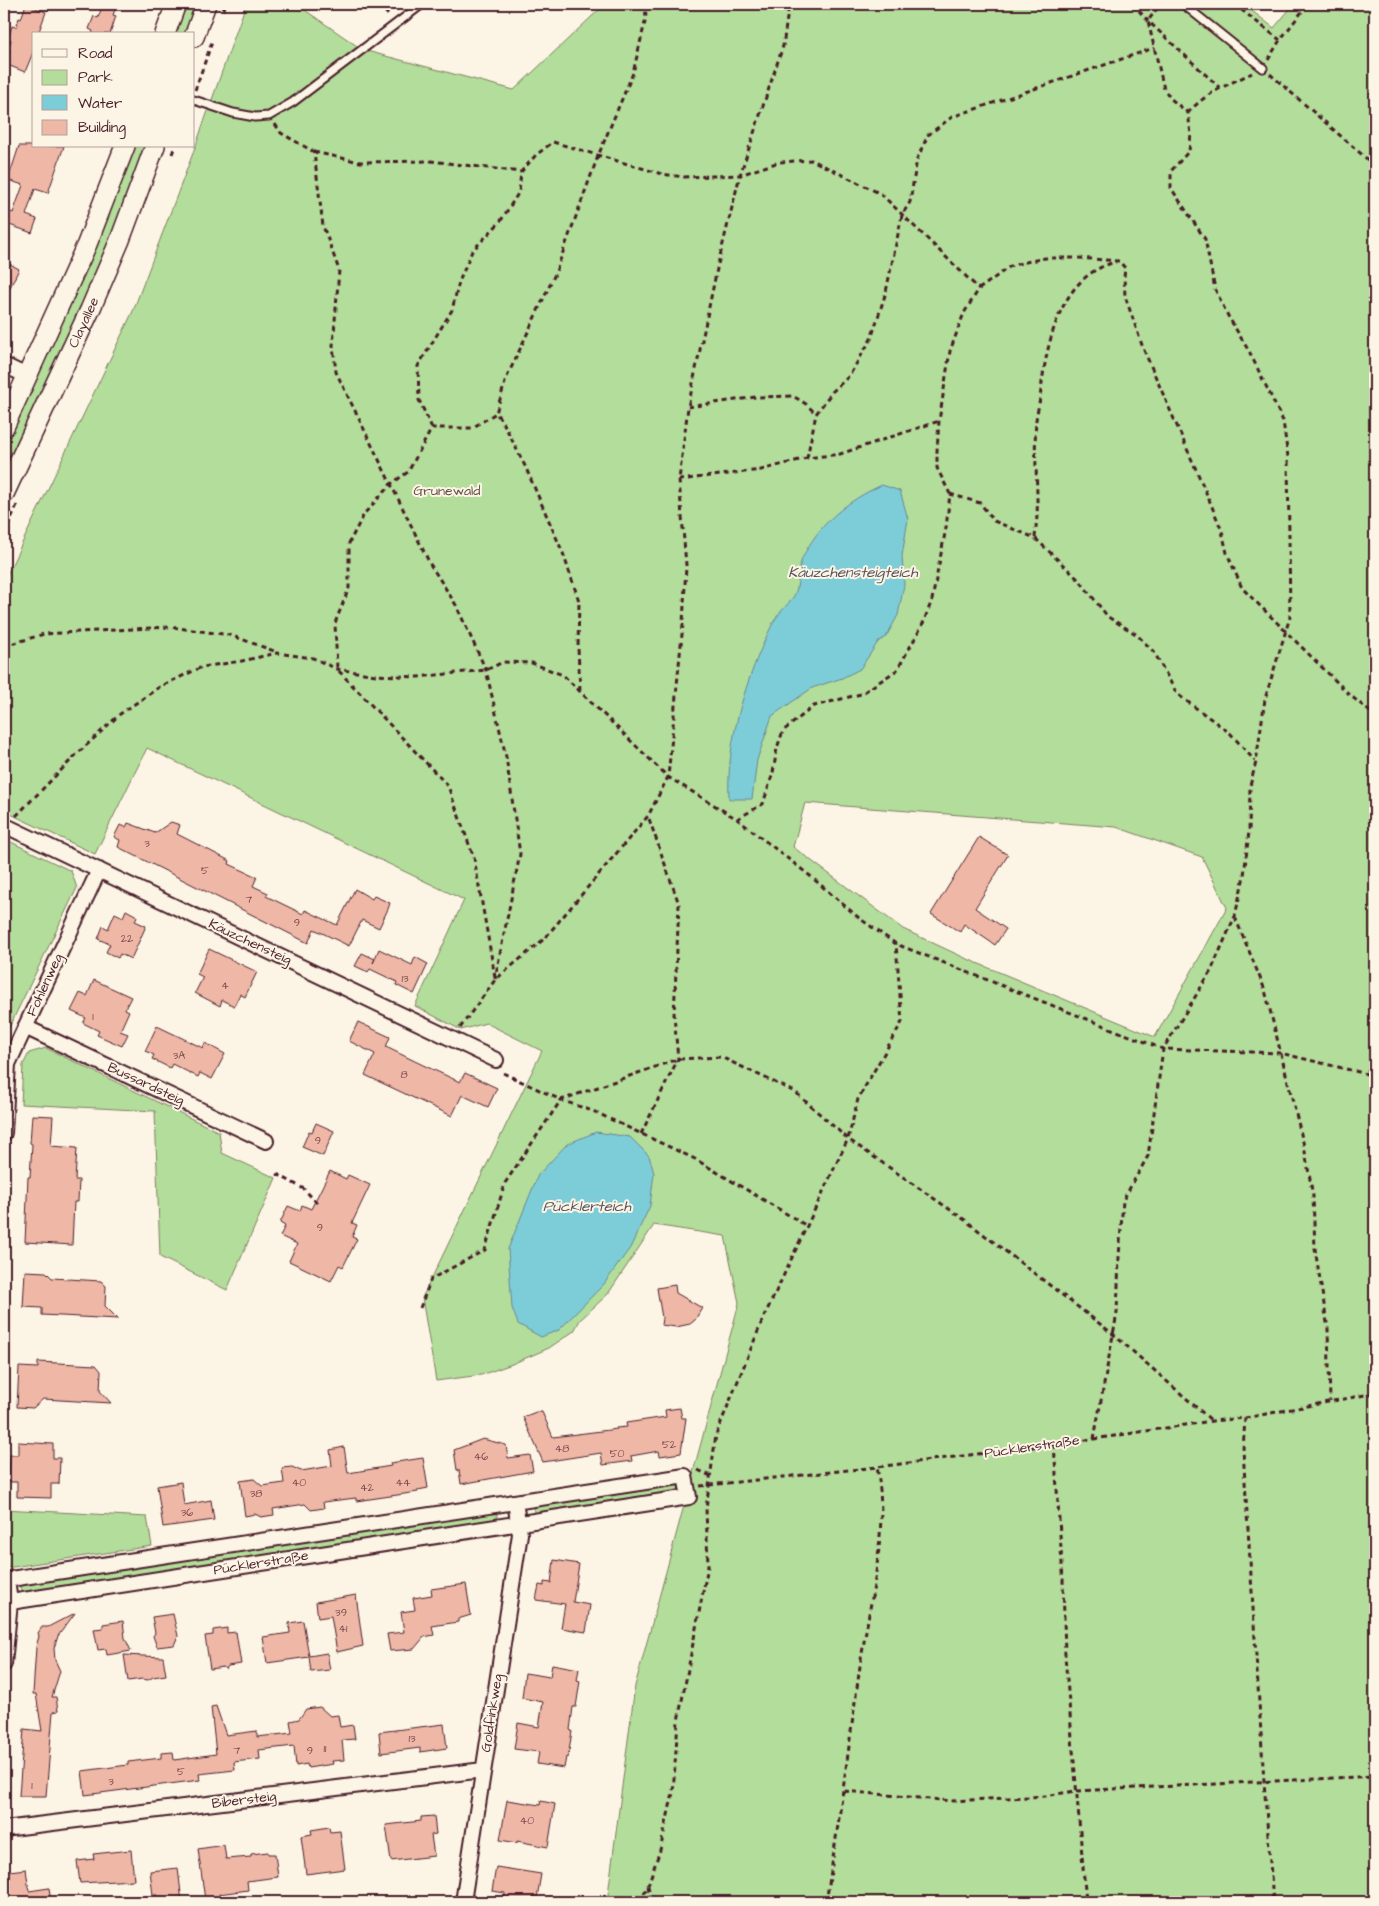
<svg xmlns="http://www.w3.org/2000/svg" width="1379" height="1906" font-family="'Architects Daughter',sans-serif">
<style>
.green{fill:#b3dd9a;stroke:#7e7e62;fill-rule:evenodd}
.water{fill:#7dcdd9;stroke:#698793}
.building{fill:#efb7a6;stroke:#4a1f2b}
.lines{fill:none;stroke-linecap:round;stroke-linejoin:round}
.lane-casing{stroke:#4a1f2b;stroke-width:11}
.street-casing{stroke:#4a1f2b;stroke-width:18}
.secondary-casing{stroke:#4a1f2b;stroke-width:22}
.path{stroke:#4a1f2b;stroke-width:3;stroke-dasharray:5 4;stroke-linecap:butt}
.lane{stroke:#fcf5e5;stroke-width:7}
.street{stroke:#fcf5e5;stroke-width:14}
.secondary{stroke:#fcf5e5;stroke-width:19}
.labels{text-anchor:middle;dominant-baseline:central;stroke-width:4;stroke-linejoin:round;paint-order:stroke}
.number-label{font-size:11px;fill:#73454a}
.street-label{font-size:14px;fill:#4a1f2b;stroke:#fcf5e5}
.park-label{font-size:14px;fill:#644e47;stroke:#fcf5e5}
.water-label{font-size:15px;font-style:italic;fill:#59535f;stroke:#fcf5e5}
</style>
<rect width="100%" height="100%" fill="#fcf5e5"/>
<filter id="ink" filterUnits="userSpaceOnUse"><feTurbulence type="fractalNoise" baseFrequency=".02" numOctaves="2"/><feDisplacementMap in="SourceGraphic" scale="10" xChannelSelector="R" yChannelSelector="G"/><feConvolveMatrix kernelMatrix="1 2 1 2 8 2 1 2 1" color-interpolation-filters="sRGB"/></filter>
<g filter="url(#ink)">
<path class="green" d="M184 4H198L187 34H173Z
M246 4H296L363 50 514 90 605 4H1243L1274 28 1294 4H1375V1902H607L635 1686 739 1303 725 1236 654 1225 608 1294 580 1320 574 1331 549 1348 512 1364 481 1375 436 1381 422 1298 542 1051 486 1023 461 1030 415 1006 464 900 147 748 95 854 4 811V581L133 311 193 153ZM805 803 1116 827 1202 857 1227 908 1155 1037 965 958 903 929 793 847Z
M132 146H147L91 288 4 476V445L26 398Z
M9 841 71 871 77 888 4 1038V842Z
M46 1048 219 1132 222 1153 276 1178 227 1290 160 1257 155 1111 21 1104 23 1065 29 1053Z
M678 1484 679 1493 534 1515 533 1506Z
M4 1509 147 1517 152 1546 6 1568 4 1566Z
M494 1512 497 1514V1520L24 1593 21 1591 20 1586 22 1584Z"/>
<path class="water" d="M882 485 900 491 908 519 902 556 904 585 898 615 886 637 878 642 860 669 842 678 812 688 772 716 757 760 752 799H729C726 740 747 675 773 623 778 613 788 605 794 596 800 585 797 570 802 559 818 524 848 500 882 485Z
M596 1132 630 1137 649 1156 654 1173 650 1206 630 1248 604 1284 559 1330 541 1337 518 1324 512 1308 508 1249 538 1175 567 1144Z"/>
<path class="building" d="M26 4 46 12 38 34H34V50L25 72 5 64 10 50 8 49 11 40 8 39 10 32 12 26 16 27 19 18 21 19Z
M103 4H117L113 15 116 16 110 34H92L93 31 89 29 94 16 98 18Z
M19 146H64L48 193 35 189 26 215 37 219 32 233 4 223 8 211 13 213 23 185 8 180Z
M4 261 19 269 4 300Z
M171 822 180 825 177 834 230 861 229 864 257 877 253 886 268 893 266 896 303 914 305 910 337 925 355 889 372 899 374 896 390 903 388 909 379 928 362 920 349 946 314 929 308 943 118 847 120 840 114 837 120 825 126 827 128 823 155 833Z
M979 837 1008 855 975 908 1006 929 995 945 964 924 960 932 931 914Z
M126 910 137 916 135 921 146 926 131 959 120 954 118 958 106 952 110 944 98 939 103 926 108 929 115 913 123 917Z
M209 949 257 972 245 997 240 994 234 1006 222 1000 220 1006 195 993 203 977 197 974Z
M379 949 412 965 415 957 428 964 414 994 396 985 397 982 370 969 368 972 355 966 362 953 375 959 373 963Z
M94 980 131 997 125 1009 129 1011 120 1031 128 1034 122 1046 97 1035 99 1031 83 1023 86 1018 71 1011 80 993 87 996Z
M358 1022 390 1037 386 1047 423 1065 460 1082 465 1073 497 1088 488 1107 462 1095 452 1116 365 1075 375 1054 349 1041Z
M157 1026 203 1048 205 1043 225 1054 212 1079 200 1073 198 1077 172 1064 170 1068 152 1059 154 1055 145 1051Z
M32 1115 53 1116 51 1146 77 1148 75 1180H79L78 1202H74L72 1245 25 1242 28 1177H30L32 1144 30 1143Z
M316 1123 334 1131 323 1156 302 1147 309 1131 312 1132Z
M330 1171 346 1179 348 1175 370 1185 352 1223 357 1225 352 1237 357 1239 343 1267 339 1265 331 1281 289 1261 297 1244 280 1236 285 1226 280 1223 288 1206 300 1211 302 1205 311 1209Z
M25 1271 46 1272 52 1278 101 1281 106 1286 105 1306 118 1319 42 1315V1308L23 1307Z
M675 1285 676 1293 702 1308 695 1320 690 1324 676 1327 661 1325 662 1318 657 1288Z
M38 1362 96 1365 101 1371 100 1391 111 1403 43 1399 33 1408 17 1407 19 1367 38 1368Z
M680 1408 682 1418H686L681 1453 660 1456 659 1451 631 1456 632 1461 603 1465 601 1453 543 1462 523 1417 536 1412H542L553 1437 617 1429 616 1428 627 1427 626 1423 666 1417 665 1410Z
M483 1439 506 1445 508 1458 530 1455 533 1471 461 1484 459 1470H457L454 1450Z
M18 1442 53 1444V1458H60L59 1484H51V1498L17 1497V1482H9L10 1455H18Z
M344 1447 348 1473 391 1466 390 1463 423 1458 428 1488 418 1490V1492L356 1501V1498L323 1502 324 1508 311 1510 305 1504 273 1509 274 1515 261 1517 255 1514 245 1516 240 1481 254 1479 262 1486 284 1483 282 1468 292 1467 301 1471 332 1466 330 1450Z
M181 1482 184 1505 211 1500 214 1520 163 1527 157 1486Z
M554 1560 579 1564 573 1602 590 1605 586 1632 561 1628 565 1604 536 1600 539 1585 544 1586V1582L551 1583Z
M466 1584 471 1615 458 1619V1622L432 1626 434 1635 424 1637 414 1649 390 1651 387 1634 404 1632 401 1612 415 1610 413 1598 432 1595 431 1589Z
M356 1595 363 1646 337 1652 331 1616 318 1618 316 1602Z
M75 1613 58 1636 54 1648 55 1660 60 1671 52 1697H56L58 1711 53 1712 46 1796H19L24 1729 42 1731 36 1694H33L36 1647 39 1636 38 1633 42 1627H48Z
M173 1614 178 1636 174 1645 157 1647 153 1636 155 1633 152 1617Z
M123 1621 125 1638 131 1651 107 1655 106 1649 98 1650 94 1629 103 1628V1624Z
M303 1621 309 1656 327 1653 330 1670 311 1672 309 1657 267 1663 263 1637 290 1633 289 1623Z
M227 1628V1633L236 1632 241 1664 228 1666 226 1669 223 1667 210 1669 205 1636 213 1635V1630Z
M124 1655 163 1657 166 1675 153 1677 148 1680 142 1679 128 1681Z
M552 1664 579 1669 577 1680 580 1681 576 1707H573L570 1730 572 1731 568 1758 566 1757 564 1768 537 1764 539 1752 514 1749 518 1723 539 1727 543 1702 522 1698 525 1673 550 1677Z
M216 1706 226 1735 257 1731V1737L292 1733 290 1721 299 1719 306 1709 320 1707 330 1716 338 1715 340 1727 353 1725 355 1739 342 1740 344 1760 332 1761 333 1764 308 1768 307 1764 296 1766 294 1746 259 1750 260 1759 234 1762 235 1770 199 1774 200 1780 85 1795 82 1771 128 1765V1762L161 1758V1753L173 1752 174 1760 216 1754 211 1707Z
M444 1724 447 1748 420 1752V1748L381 1753 379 1732Z
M507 1800 540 1805 541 1801 555 1804 548 1847 517 1841V1843L500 1840Z
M434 1816 436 1834 431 1835 434 1856 391 1861 386 1825 421 1821V1817Z
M329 1827 330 1832 340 1831 345 1869 306 1874 301 1836 312 1834 311 1830Z
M224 1845 226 1859 251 1857V1854L268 1852V1854H275L278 1877 247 1881 248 1890 219 1894 220 1899 205 1900 198 1849Z
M131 1850 134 1880 80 1883 77 1861 94 1859 93 1854Z
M496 1867 541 1874 537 1898 533 1897 532 1902 504 1901 505 1893 492 1891Z
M178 1868 182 1902H158L157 1895H153L150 1871Z
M26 1869 29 1891 49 1888 51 1902H4V1894L9 1893 8 1887H11L9 1871Z"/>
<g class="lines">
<defs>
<path id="lane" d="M1183 4 1263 68
M194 100 233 113 255 117 269 116 293 102 421 5"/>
<path id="street" d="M4 365 27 376
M4 825 496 1060
M25 1027 266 1141
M4 1133 8 1064 99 870
M4 1580 685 1476 689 1497 4 1603
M4 1664 10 1602 7 1580
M4 1829 483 1770
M463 1902 520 1534 515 1502"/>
<g id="secondary">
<path d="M165 34 176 4"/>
<path d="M194 37 206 4"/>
<path d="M4 427 87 244 125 146"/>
<path id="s1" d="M4 494 90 310 120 240 155 146"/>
</g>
</defs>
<use href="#lane" class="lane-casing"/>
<use href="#street" class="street-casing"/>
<use href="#secondary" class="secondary-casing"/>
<path class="path" d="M379 4 389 16
M1133 4 1148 21 1220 88
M1234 4 1280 40
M223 10 226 4
M1268 60 1280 40 1308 4
M1270 74 1375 166
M195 90 212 42
M1188 113C1205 93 1229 84 1252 73
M275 124 281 133 314 152 323 226 339 270 333 346 336 372 430 564 456 605 486 670 506 757 520 854 495 979
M314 152 360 162 431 161 521 172
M172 154 175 146
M688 407 756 397 793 396 806 404 816 414
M432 428 419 400 418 366 452 310 459 282 472 251 500 222 519 192 521 172 536 155 553 142 662 174 684 177 740 175 779 162 812 160 881 194 979 289
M807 458 816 414 832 392 849 376 871 339 886 292 902 215 910 202 917 159 928 135 952 117 1154 48
M679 480 761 470 807 458 840 454 939 421
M950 494 980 503 994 521 1035 538 1080 581 1108 617 1136 634 1154 652 1177 694 1230 733 1255 761
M4 534 17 505
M1035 538C1036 525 1038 513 1037 500 1037 474 1034 447 1036 420 1037 413 1039 405 1040 398 1046 347 1058 276 1116 262
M4 642 11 644 44 634 170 627 230 635 277 652
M580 690 578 648 579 601 563 553 525 466 504 424 496 413 506 379 555 274 598 156 633 73 646 18 645 4
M16 816 76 755 120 714 161 686 202 667 242 661 277 653 313 658 337 669 376 675 418 677 486 670 503 662 532 663 563 675 668 777 737 819 809 875 859 918 896 944 1163 1049 1280 1053 1367 1074 1375 1075
M737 819 763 804 773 773 777 748 783 731 814 706 861 694 897 670 922 626 932 600 946 528 950 494 937 468V451L939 421 950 351 964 313 979 289 1012 265 1045 258H1078L1119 261 1125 268 1124 277 1125 296 1143 348 1208 497 1222 531 1227 553 1242 588 1351 696 1375 716
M1235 917 1265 990 1304 1146 1313 1196 1315 1249 1328 1329 1330 1401
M495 977 474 858 448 786 337 669 335 623 349 588V543L364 514 391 484 408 472 432 428H472L496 413
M460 1028 495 980 544 939 648 816 668 777 683 624 686 565 679 480 688 407 718 264 740 175 783 46 789 4
M503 1073 561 1100 678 1059 721 1057 795 1092 848 1139 965 1220 1113 1334 1212 1421
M1367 1074 1375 1051
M641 1134 678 1059 674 1015 679 904 648 816
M277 1174 304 1189 318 1204
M420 1308 431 1279 485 1250 505 1183 561 1100 595 1112 695 1159 807 1226
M1245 1418 1243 1450 1264 1781 1273 1902
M1094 1439 1117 1313 1119 1257 1123 1200 1148 1156 1163 1049 1211 971 1235 916 1244 876 1249 831 1250 786 1256 762 1265 699 1290 617 1288 457 1283 421 1250 353 1228 316 1215 289 1205 239 1171 188V171L1189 151 1191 134 1188 113 1171 99 1164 89 1148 21 1160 4
M1054 1444 1063 1579 1065 1656 1086 1902
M698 1470 711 1476
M700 1486 877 1467 1094 1439 1212 1421 1245 1418 1375 1393
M844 1791 952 1801 1045 1796 1075 1791 1375 1776
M648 1886 651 1900 654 1902
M640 1902 648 1885 660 1850 673 1793 678 1721 708 1566 706 1508 716 1435 763 1319 848 1139 858 1099 902 1022 896 944
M826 1902C839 1824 849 1745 860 1666 870 1600 889 1534 877 1467"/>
<use href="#lane" class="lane"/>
<use href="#street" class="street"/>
<use href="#secondary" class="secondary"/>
</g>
</g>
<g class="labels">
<g class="number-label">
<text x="147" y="843">3</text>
<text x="205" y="870">5</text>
<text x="249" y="899">7</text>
<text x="297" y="922">9</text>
<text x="127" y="938">22</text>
<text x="405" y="978">13</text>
<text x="225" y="985">4</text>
<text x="93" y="1016">1</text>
<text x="179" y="1055">3A</text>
<text x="404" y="1074">8</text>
<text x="318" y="1140">9</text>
<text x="320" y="1227">9</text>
<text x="669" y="1444">52</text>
<text x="562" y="1448">48</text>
<text x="617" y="1453">50</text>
<text x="481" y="1456">46</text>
<text x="299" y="1482">40</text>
<text x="403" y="1482">44</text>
<text x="367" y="1487">42</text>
<text x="256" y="1493">38</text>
<text x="187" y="1512">36</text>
<text x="341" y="1612">39</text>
<text x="343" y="1628">41</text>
<text x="412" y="1738">13</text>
<text x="325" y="1748">11</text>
<text x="237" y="1750">7</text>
<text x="310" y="1750">9</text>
<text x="181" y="1771">5</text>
<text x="111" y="1781">3</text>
<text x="32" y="1785">1</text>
<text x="527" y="1820">40</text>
</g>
<g class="street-label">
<text stroke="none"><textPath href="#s1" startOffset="189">Clayallee</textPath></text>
<text transform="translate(250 942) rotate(25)">Käuzchensteig</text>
<text transform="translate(45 985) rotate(-65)">Fohlenweg</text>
<text transform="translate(146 1084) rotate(25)">Bussardsteig</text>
<text transform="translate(1032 1447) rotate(-8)">Pücklerstraße</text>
<text transform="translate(261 1563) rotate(-9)">Pücklerstraße</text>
<text transform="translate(492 1713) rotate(-81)">Goldfinkweg</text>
<text transform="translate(244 1800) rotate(-7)">Bibersteig</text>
</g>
<g class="park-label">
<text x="447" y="491">Grunewald</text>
</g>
<g class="water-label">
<text x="853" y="572">Käuzchensteigteich</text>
<text x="587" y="1206">Pücklerteich</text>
</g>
</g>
<rect width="1379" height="1906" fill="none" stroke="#fcf5e5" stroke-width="20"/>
<rect x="10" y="10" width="1359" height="1886" fill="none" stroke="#4a1f2b" stroke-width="2" filter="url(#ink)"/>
<rect x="32" y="32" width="162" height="115" fill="#fcf5e5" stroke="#b59f9b"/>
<rect x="42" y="49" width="25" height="8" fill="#fcf5e5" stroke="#b59f9b"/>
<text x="78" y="58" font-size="15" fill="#4a1f2b">Road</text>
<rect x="42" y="70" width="25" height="15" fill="#b3dd9a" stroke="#b59f9b"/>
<text x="78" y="82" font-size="15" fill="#4a1f2b">Park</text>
<rect x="42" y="95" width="25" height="15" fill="#7dcdd9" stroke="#b59f9b"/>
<text x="78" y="108" font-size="15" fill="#4a1f2b">Water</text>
<rect x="42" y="120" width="25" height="15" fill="#efb7a6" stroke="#b59f9b"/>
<text x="78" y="132" font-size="15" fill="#4a1f2b">Building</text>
</svg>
